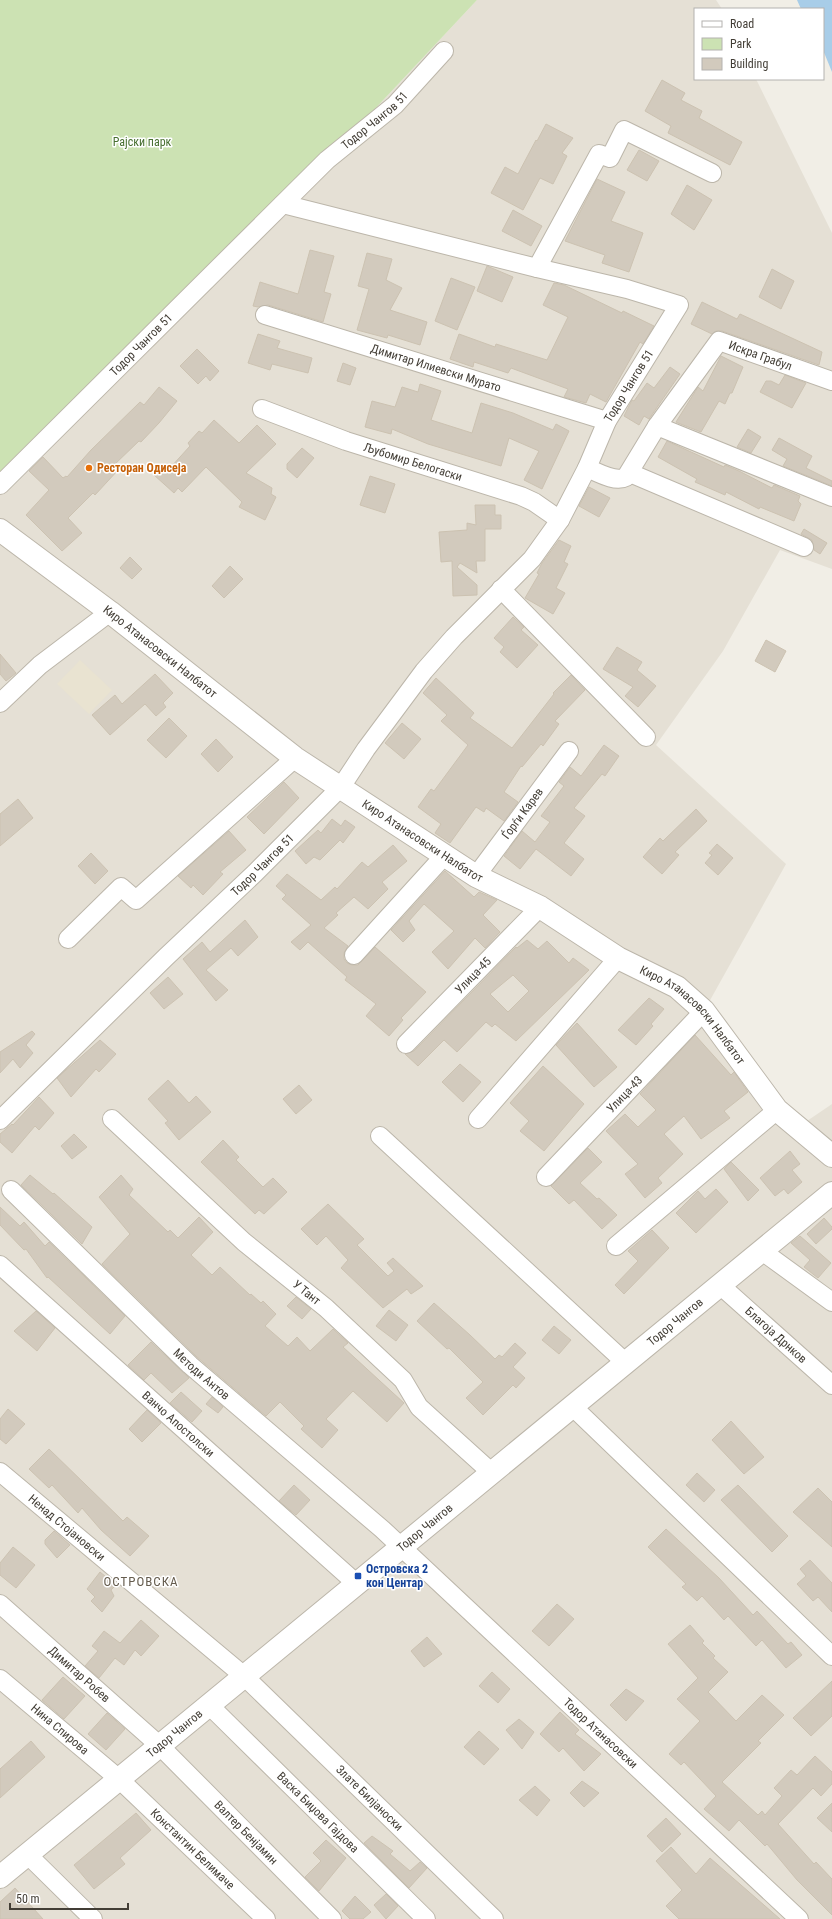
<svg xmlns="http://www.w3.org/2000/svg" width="832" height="1919" font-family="'Roboto Condensed',sans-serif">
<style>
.residential{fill:#e5e0d5}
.education{fill:#e9e3d1}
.green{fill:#cce2b3}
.water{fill:#a8cde8}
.building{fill:#d2cabd;stroke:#ccc2b1;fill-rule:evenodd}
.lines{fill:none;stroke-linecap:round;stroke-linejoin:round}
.minor-casing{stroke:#bcb6aa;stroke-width:20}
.tertiary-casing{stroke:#bcb6aa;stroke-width:24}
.minor{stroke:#fff;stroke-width:18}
.tertiary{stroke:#fff;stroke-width:22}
.food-dot{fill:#e8710a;stroke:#fff;stroke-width:1.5}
.transit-dot{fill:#1a4fb4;stroke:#fff;stroke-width:1.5}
.labels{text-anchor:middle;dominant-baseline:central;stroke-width:3;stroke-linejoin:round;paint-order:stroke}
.street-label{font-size:12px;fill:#433e36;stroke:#fff}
.park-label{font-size:12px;fill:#476f30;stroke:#fff}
.food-label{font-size:12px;font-weight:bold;fill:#c56008;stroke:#fff;text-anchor:start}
.transit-label{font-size:12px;font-weight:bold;fill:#164399;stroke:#fff;text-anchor:start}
.neighbourhood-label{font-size:13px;letter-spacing:1px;fill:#655c4e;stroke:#fff}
</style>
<rect width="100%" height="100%" fill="#f1eee6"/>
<path class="residential" d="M477 0H716L722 9H695V79H756L832 233V569L780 550 723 651 656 745 786 864 704 1011 777 1110 807 1121 832 1104V1919H0V485L327 160Z"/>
<path class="education" d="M80 660 112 690 89 714 57 684Z"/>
<path class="green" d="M0 0H477L327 160 0 473Z"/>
<path class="water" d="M797 0H832V72L823 50V9H801Z"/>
<path class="building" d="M662 80 685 93 681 100 702 111 699 118 742 142 730 165 668 133 671 126 645 111Z
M546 124 573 138 562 153 567 156 553 184 540 178 523 210 491 193 505 167 518 174 536 140 537 141Z
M639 150 659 161 647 181 627 170Z
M597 179 625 192 611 221 643 233 629 272 602 263 605 255 565 241Z
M687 185 712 200 694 230 671 214Z
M513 210 542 226 531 246 502 231Z
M310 250 334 256 324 292 331 294 323 322 268 305 258 307 253 306 260 282 298 294Z
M367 253 392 259 386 280 402 288 390 310 427 322 420 345 388 335 387 338 357 330 369 289 358 286Z
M487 266 513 277 502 302 477 291Z
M772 269 794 281 781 309 759 297Z
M451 278 475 287 457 330 435 321Z
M554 283 564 285 622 313 623 311 654 326 643 344 640 342 606 402 590 394 586 403 564 397 568 389 511 368 508 373 474 362 473 367 450 359 459 334 495 347 496 344 547 360 568 317 543 305Z
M702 302 737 319 740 314 822 352 819 365 722 331H716L712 334 691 324Z
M258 334 280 341 277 348 312 358 308 373 272 364 270 370 248 363Z
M197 349 219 371 210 381 206 376 198 384 180 366Z
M721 356 743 367 732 393H730L725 404 719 401 701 432 678 423 676 422 698 387 703 391Z
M343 363 356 368 350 385 337 381Z
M670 367 680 374 649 419 644 416 639 425 624 416 632 400 634 401 647 383 654 388Z
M785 375 806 383 792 408 760 392 766 381H771L779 385Z
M420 384 441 391 431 420 472 433 481 403 513 413 553 430 556 424 569 431 542 489 524 480 539 451 509 438 501 466 428 444 392 429 391 434 365 427 372 401 395 407 402 387 418 392Z
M159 387 177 401 159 423 141 442 139 441 114 465 119 469 95 495 93 493 68 518 82 533 62 551 26 515 49 490 29 471 43 457 63 478 66 476 67 477 91 450 140 402 144 405Z
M214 420 239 443 257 425 276 444 246 473 272 488 271 494 276 497 265 520 239 507 242 502 206 467 182 492 178 488 174 493 154 475 165 464 170 468 190 446 188 443 199 431 202 433Z
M748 429 761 437 751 453 737 447Z
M779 438 812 456 806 468 832 481V486L783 466 787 459 772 450Z
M667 441 724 467 725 465 739 471 772 488 774 485 800 496 798 501 801 504 794 521 760 507 759 509 726 492 725 495 695 482 697 479 658 457Z
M302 448 314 458 297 478 287 469V464Z
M370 476 395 484 385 513 360 505Z
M589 487 610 498 599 517 579 506Z
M475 505H495V515H501V529H485V561H476L477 573 460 563 457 567 477 585V595L453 596 452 561 441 562 439 532 467 530V523L476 525Z
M804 529 827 543 820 554 814 550 812 540 801 534Z
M559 540 571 546 564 562 568 564 556 588 565 593 553 614 525 598 539 574 537 573 542 563Z
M130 557 142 569 132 579 120 568Z
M230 566 243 579 224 598 212 586Z
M513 617 524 627 521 630 538 645 517 668 500 652 504 647 494 638Z
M766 640 786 651 775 672 755 661Z
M617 647 642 662 637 670 656 686 638 707 625 696 633 687 603 669Z
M0 654 16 673 6 681 0 674Z
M155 674 173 693 163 703 166 707 156 716 145 704 110 735 92 715 115 695 122 704Z
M571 675 585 690 555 721 559 724 543 746 541 744 522 767 521 766 504 792 518 802 504 821 486 808 484 812 476 807 450 843 435 833 441 824 418 807 431 789 434 791 468 745 441 721 447 715 423 693 436 678 474 713 470 718 512 748 554 694 553 693Z
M169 718 187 736 166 758 147 740Z
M402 723 421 739 404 759 385 743Z
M216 739 233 757 218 772 201 754Z
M604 745 619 756 605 776 602 774 574 808 585 816 564 843 584 859 571 876 536 849 520 869 504 856 522 831 535 842 550 822 541 816 564 786 559 782 570 767 581 776Z
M284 782 299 798 264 834 247 817Z
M18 799 33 818 0 846V814Z
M696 809 707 821 675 852 679 855 662 874 643 857 660 838 663 841Z
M332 819 341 826 345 820 355 827 343 843 340 840 320 860 314 857 306 864 295 851 318 830 321 833Z
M229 831 246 850 220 872 223 874 203 895 193 885 191 888 178 876Z
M717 844 733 858 718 875 705 863 712 855 709 853Z
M393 845 407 861 382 882 388 889 368 909 354 897 336 913 338 915 324 928 348 946 344 953V959L347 963 352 965H358L375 947 426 992 401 1018 403 1020 389 1036 366 1016 376 1004 345 980 347 977 308 942 300 950 291 942 311 925 282 899 286 895 276 886 287 874 321 900 335 887 337 889 362 862 368 867Z
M91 853 108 871 95 884 78 866Z
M445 871 474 897 479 892 497 900 483 915 500 932 485 948 475 938 448 969 432 952 454 931 424 904 409 921 415 930 403 942 391 930Z
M245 920 258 937 238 956 231 948 206 970 228 990 216 1001 183 959 202 942 210 952Z
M527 940 538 949 547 941 569 963 573 958 589 970 516 1041 495 1024 492 1027 486 1022 457 1052 444 1040 418 1066 405 1054 414 1051 516 947 517 948ZM513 975 529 991 508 1012 490 994Z
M168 977 183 994 164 1009 150 993Z
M649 998 664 1009 651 1024 653 1026 636 1045 618 1030Z
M577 1023 617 1067 594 1087 556 1045Z
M32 1031 35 1034 26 1045 33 1053 20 1068 13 1059 0 1073V1052Z
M695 1035 731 1075 734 1072 748 1092 724 1111 730 1118 701 1139 684 1116 664 1134 683 1154 658 1178 662 1183 645 1198 625 1174 638 1164 606 1131 625 1114 638 1127 656 1110 640 1094Z
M100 1040 116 1054 99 1072 96 1069 71 1097 57 1078Z
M460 1064 481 1082 463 1102 442 1082Z
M543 1066 584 1104 544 1151 520 1131 529 1121 510 1103Z
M168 1080 189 1103 196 1096 211 1112 179 1140 165 1123 168 1121 148 1099Z
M299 1085 312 1100 296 1114 283 1099Z
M39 1097 54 1113 39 1130 35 1126 12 1153 0 1142V1134L12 1124 13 1125Z
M74 1134 87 1147 72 1159 61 1146Z
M223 1140 239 1157 236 1160 263 1187 273 1178 287 1192 264 1214 259 1210 255 1214 201 1162Z
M588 1148 602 1162 580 1183 597 1199 599 1198 617 1215 602 1229 574 1200 569 1204 551 1186Z
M790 1151 800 1164 792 1170 802 1182 788 1194 784 1189 775 1196 760 1178Z
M731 1162 759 1190 748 1201 724 1169Z
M30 1175 53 1194 54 1193 92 1227 82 1244 21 1185Z
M121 1175 133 1189 129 1195 168 1232 170 1230 178 1238 199 1217 213 1232 191 1255 212 1275 220 1267 250 1295 251 1294 261 1303 263 1301 276 1314 265 1326 288 1346 297 1337 310 1351 333 1329 348 1343 343 1347 404 1403 387 1422 353 1391 326 1419 338 1430 322 1448 301 1429 304 1426 280 1402 266 1416 197 1357 102 1264 130 1234 99 1197Z
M716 1189 728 1202 696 1233 676 1213 698 1191 705 1199Z
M328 1204 364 1239 357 1245 388 1276 394 1271 387 1263 393 1258 423 1286 411 1294 407 1289 383 1308 341 1268 348 1260 326 1236 317 1245 301 1229Z
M0 1207 20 1226 24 1222 45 1246 49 1242 125 1316 110 1334 48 1277 47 1278 26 1249 24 1250 0 1225Z
M824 1218 832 1227V1229L816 1244 807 1234Z
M652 1230 669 1248 624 1294 615 1285 638 1261 628 1251Z
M800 1236 831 1263 818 1278 804 1267 810 1260 791 1243Z
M296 1297 311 1309 302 1319 287 1306Z
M434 1303 470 1335 495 1359 499 1355 502 1357 515 1343 526 1353 513 1367 525 1378 516 1388 513 1385 483 1415 466 1398 483 1382 449 1348 447 1349 417 1321Z
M389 1310 408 1325 396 1341 376 1326Z
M36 1311 55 1328 37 1351 14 1331Z
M554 1326 571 1340 559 1354 542 1340Z
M151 1342 189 1378 172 1393 151 1373 144 1380 128 1365Z
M181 1392 202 1411 192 1422 170 1403Z
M212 1397 223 1407 218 1413 206 1404Z
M8 1409 25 1424 6 1444 0 1439V1419Z
M147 1410 161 1423 142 1442 129 1429Z
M731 1421 764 1457 744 1474 712 1440Z
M49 1449 123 1521 127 1517 149 1536 130 1556 101 1530 82 1508 78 1513 52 1485 49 1488 29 1469Z
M697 1473 715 1490 704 1502 686 1485Z
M294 1485 310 1500 296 1515 279 1501Z
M738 1485 788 1536 772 1552 721 1500Z
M818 1488 832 1502V1547L793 1512Z
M666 1529 719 1578 753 1615 757 1611 788 1644 791 1642 802 1655 786 1668 762 1640 756 1646 728 1616 724 1620 702 1596 697 1601 682 1587 686 1584 648 1547Z
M54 1531 70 1545 57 1558 45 1544V1540Z
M13 1547 35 1565 16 1588 0 1575V1563Z
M810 1560 832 1583V1612L818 1597 813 1601 797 1584 806 1576 800 1569Z
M100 1572 116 1585 111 1590 114 1596 102 1612 91 1601 95 1597 87 1589Z
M557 1604 574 1619 549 1646 532 1631Z
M141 1620 159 1636 141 1656 135 1650 124 1665 115 1658 99 1678 85 1666 98 1651 92 1646 104 1631 120 1643Z
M690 1625 704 1641 702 1643 715 1656 713 1658 728 1672 708 1692 736 1721 762 1695 784 1715 758 1741 761 1743 722 1782 758 1815 762 1811 765 1815 782 1796 774 1788 791 1770 797 1775 815 1756 832 1772V1784L821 1796 813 1788 778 1824 814 1864 816 1862 832 1879V1915L797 1880 767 1844 765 1846 739 1820 729 1831 704 1809 716 1796 684 1762 681 1765 669 1754 700 1721 677 1699 698 1678 668 1644Z
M427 1637 442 1654 424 1667 411 1651Z
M492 1672 510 1689 498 1703 479 1686Z
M63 1677 85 1696 64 1719 42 1700Z
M832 1681V1716L811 1736 793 1718Z
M626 1689 644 1701 626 1721 610 1705Z
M560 1712 579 1730 575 1734 601 1754 584 1771 563 1748 559 1752 540 1734Z
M107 1713 125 1729 106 1750 88 1734Z
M519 1719 534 1732 522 1749 506 1730Z
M479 1731 499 1749 484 1765 464 1747Z
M31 1741 45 1757 0 1798V1769Z
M582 1781 599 1793 584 1807 570 1793Z
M535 1786 550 1800 537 1816 519 1800Z
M832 1803V1832L817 1818Z
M136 1813 151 1830 120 1858 125 1864 94 1889 74 1865Z
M666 1818 681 1834 662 1852 647 1836Z
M372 1836 393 1851 390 1854 410 1871 420 1862 427 1868 409 1888 364 1843Z
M326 1840 346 1858 319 1891 305 1877 321 1861 313 1853Z
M671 1847 696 1874 710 1858 780 1919H679L666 1906 682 1890 656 1861Z
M15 1888 43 1919H0V1902Z
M386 1894 398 1906 386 1919 374 1905Z
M355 1896 371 1912 363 1919H350L342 1911Z"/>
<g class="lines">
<defs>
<g id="minor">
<path d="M283 204 537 268"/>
<path id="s1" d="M265 315 607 421"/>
<path id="s2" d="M262 409 346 441 521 496 534 502 560 520"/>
<path d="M657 426 832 497"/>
<path id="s3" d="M587 468C597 472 615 483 626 477L657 426 719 341 832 381"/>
<path d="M630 473 804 547"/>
<path id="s4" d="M0 485 327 160 395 105 444 51"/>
<path d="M501 589 646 737"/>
<path d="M0 703 40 665 110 612"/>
<path id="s5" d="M476 876 569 751"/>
<path d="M68 939 121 887 136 900 295 758"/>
<path d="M354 955 444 856"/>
<path id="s6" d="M406 1044 540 907"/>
<path id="s7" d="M112 1119 244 1242 326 1308 403 1380 419 1407 492 1473"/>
<path d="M478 1119 618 958"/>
<path id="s8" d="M0 1120 166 957 255 873 341 787 366 749 424 671 454 637 532 559 560 520 587 468 607 421 679 305 627 289 537 268 599 154 610 158 624 130 712 173"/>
<path d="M380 1136 626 1363"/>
<path id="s9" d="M546 1177 704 1011"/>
<path id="s10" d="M11 1190 190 1365 382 1529 799 1919"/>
<path d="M616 1246 777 1110"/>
<path d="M762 1251 832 1302"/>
<path id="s11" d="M0 1265 357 1584"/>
<path id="s12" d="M720 1285 832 1385"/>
<path d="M573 1407 832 1656"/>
<path id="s13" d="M0 1472 244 1676 494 1919"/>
<path id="s14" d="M0 1604 159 1745 332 1919"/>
<path id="s15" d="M0 1679 119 1779 266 1919"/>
<path id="s16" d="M209 1705 426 1919"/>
<path d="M27 1854 93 1919"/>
</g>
<g id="tertiary">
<path id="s17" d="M0 530 110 612 295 758 476 876 540 907 618 958 677 987 704 1011 777 1110 832 1156"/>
<path id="s18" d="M0 1877 832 1193"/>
</g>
</defs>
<use href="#minor" class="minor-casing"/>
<use href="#tertiary" class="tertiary-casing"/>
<use href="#minor" class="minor"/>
<use href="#tertiary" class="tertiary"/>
</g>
<circle class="food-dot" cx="89" cy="468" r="4"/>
<rect class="transit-dot" x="354" y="1572" width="8" height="8" rx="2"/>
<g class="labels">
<g class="street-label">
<text stroke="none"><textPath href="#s4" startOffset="523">Тодор Чангов 51</textPath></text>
<text stroke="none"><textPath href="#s4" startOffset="199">Тодор Чангов 51</textPath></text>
<text stroke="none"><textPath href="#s3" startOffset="250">Искра Грабул</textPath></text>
<text stroke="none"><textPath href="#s1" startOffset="179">Димитар Илиевски Мурато</textPath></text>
<text stroke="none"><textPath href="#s8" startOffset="974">Тодор Чангов 51</textPath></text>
<text stroke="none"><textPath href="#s2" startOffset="160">Љубомир Белогаски</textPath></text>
<text stroke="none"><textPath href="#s17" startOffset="201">Киро Атанасовски Налбатот</textPath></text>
<text stroke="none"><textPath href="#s5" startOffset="78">Ѓорѓи Карев</textPath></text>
<text stroke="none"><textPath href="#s17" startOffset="525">Киро Атанасовски Налбатот</textPath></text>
<text stroke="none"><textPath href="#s8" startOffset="366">Тодор Чангов 51</textPath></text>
<text stroke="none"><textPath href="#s6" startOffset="96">Улица-45</textPath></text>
<text stroke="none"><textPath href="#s17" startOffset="849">Киро Атанасовски Налбатот</textPath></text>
<text stroke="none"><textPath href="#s9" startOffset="114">Улица-43</textPath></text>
<text stroke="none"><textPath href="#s7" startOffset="261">У Тант</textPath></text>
<text stroke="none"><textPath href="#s18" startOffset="874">Тодор Чангов</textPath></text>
<text stroke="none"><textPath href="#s12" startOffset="75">Благоја Дрнков</textPath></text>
<text stroke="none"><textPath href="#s10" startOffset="265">Методи Антов</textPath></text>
<text stroke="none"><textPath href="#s11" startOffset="239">Ванчо Апостолски</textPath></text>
<text stroke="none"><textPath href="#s13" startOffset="87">Ненад Стојановски</textPath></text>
<text stroke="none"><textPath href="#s18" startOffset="550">Тодор Чангов</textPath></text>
<text stroke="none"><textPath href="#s14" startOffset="106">Димитар Робев</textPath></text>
<text stroke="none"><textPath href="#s15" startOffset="78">Нина Спирова</textPath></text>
<text stroke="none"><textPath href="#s18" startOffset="226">Тодор Чангов</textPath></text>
<text stroke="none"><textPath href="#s10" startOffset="802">Тодор Атанасовски</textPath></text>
<text stroke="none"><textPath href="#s13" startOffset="493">Злате Билјаноски</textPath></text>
<text stroke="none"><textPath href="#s16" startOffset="153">Васка Биџова Гајдова</textPath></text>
<text stroke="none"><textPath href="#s14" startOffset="336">Валтер Бенјамин</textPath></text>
<text stroke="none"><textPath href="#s15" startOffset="257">Константин Белимаче</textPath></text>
</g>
<g class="park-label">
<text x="142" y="142">Рајски парк</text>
</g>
<g class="food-label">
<text x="97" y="468">Ресторан Одисеја</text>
</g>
<g class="transit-label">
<text x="366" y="1569">Островска 2<tspan x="366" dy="14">кон Центар</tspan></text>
</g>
<g class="neighbourhood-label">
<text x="141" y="1581">ОСТРОВСКА</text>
</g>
</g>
<rect x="694" y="8" width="130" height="72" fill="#ffffff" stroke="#b4b2af"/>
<rect x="702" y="21" width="20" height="6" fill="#ffffff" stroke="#b4b2af"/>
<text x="730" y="28" font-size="12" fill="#433e36">Road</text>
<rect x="702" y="38" width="20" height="12" fill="#cce2b3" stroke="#b4b2af"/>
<text x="730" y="48" font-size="12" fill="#433e36">Park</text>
<rect x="702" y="58" width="20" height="12" fill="#d2cabd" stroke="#b4b2af"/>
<text x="730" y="68" font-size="12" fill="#433e36">Building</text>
<path d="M10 1903v6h118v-6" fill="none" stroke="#433e36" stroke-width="2"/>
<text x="16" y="1903" font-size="12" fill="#433e36" stroke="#ffffff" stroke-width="3" paint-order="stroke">50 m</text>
</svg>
